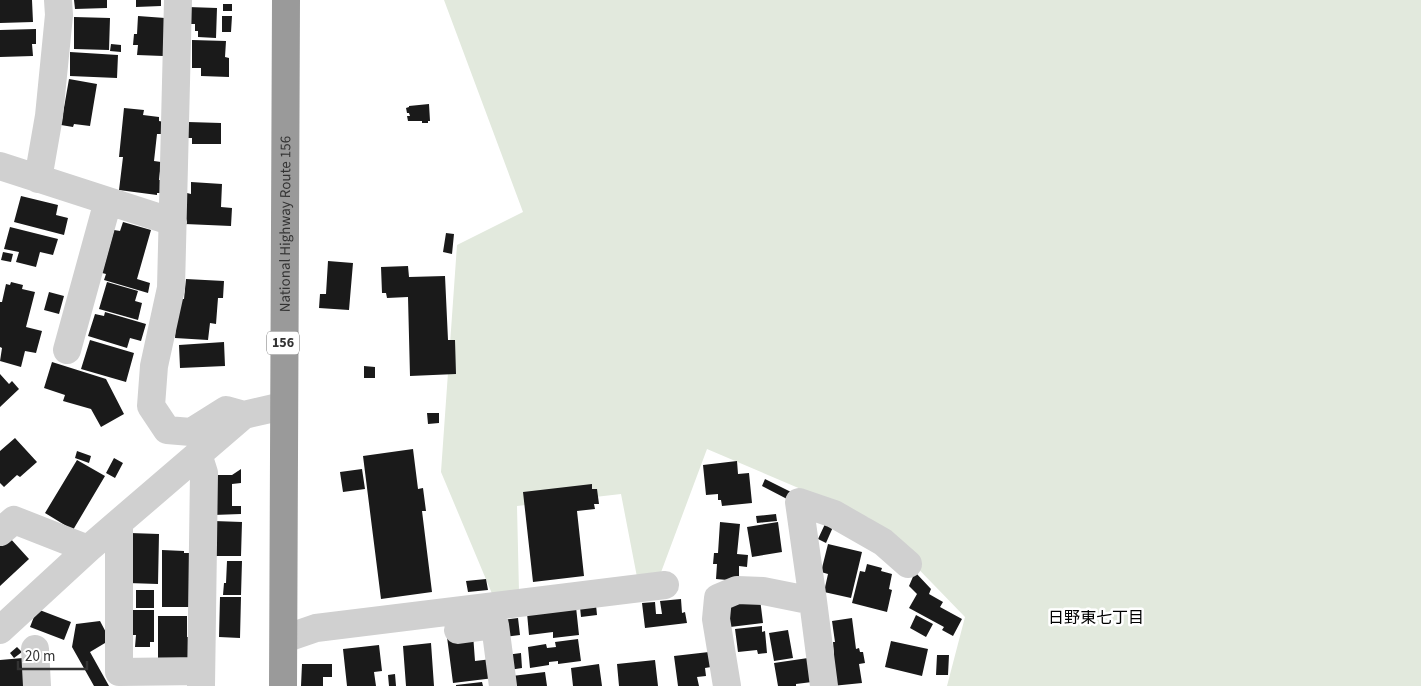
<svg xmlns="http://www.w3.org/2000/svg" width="1421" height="686" font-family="'Source Sans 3','Noto Sans JP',sans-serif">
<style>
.green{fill:#e2e9dd}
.building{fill:#1a1a1a}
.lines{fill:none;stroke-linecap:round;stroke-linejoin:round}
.minor{stroke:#d0d0d0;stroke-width:28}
.highway{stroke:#9a9a9a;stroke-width:28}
.labels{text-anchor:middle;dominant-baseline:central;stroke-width:5;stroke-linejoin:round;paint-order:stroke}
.shield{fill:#fff;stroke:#707070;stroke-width:1}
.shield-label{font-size:14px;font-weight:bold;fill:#333}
.street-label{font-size:15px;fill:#333;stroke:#fff}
.neighbourhood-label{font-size:16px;fill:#000;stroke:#fff}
</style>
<rect width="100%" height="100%" fill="#fff"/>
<path class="green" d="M444 0H1421V686H947L965 617 869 518 707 449 660 575 637 577 621 494 517 506 519 592 493 596 441 472 457 245 523 212Z"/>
<path class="building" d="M0 0H32L33 22 0 23Z
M74 0H107V8L75 9Z
M136 0H161V6L136 7Z
M223 4H232V11H223Z
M188 7 217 8 216 38 198 37V31H195V24H188Z
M138 16 165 18 163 56 137 55 138 45H133L134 34H137Z
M222 16H232L231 32H222Z
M74 17 110 18 109 50 74 49Z
M36 29V44H32L33 56 0 57V30Z
M192 40 226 41 225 57 229 58V77L201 76V68H192Z
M111 44 121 45V52L110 51Z
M70 52 118 55 117 78 70 76Z
M69 79 97 84 90 126 74 124 73 127 61 125Z
M429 104 430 121H428V123H422V121H408L407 116H410L409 113H407L406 108 409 107V106Z
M124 108 144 110 143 115 159 117V121L164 122 163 134H157L154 161 161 162 159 180H165L164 193H157V195L119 190 123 157H119Z
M188 122 221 123V144H192V138H187Z
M191 182 222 184 221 207 232 208 231 226 185 224 187 193 191 194Z
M21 196 58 205 56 215 68 218 64 235 14 222Z
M123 222 151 230 137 279 150 283 148 293 104 280 106 274 102 273 114 230 120 231Z
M10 227 58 239 53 255 40 252 36 267 16 262 19 252 4 249Z
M446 233 454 234 452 254 443 252Z
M3 252 13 254 11 262 1 260Z
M328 261 353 263 349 310 319 308 320 294H326Z
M408 266 409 277 445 276 448 340H455L456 374 410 376 408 297 387 298 386 293H382L381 267Z
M186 279 224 281 223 298H218L216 324 210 323 208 340 175 338 178 299H184Z
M11 282 23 285 22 289 35 292 26 327 42 331 36 353 25 351 21 367 0 361 2 348 0 347V302H2L6 284 10 285Z
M107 282 138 291 135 301 142 303 138 320 99 309Z
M49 292 64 296 59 314 44 310Z
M105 312 146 324 141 341 130 338 127 348 88 336 95 314 104 316Z
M90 340 134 353 126 382 81 369Z
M224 342 225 366 180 368 179 345Z
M52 362 106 379 124 414 101 427 91 409 63 401 65 395 44 388Z
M364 366 375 367V378H364Z
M0 374 9 384 12 381 19 389 0 407Z
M427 413H439V423L428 424Z
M15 438 37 462 20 477 17 475 4 487 0 483V451Z
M413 449 418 489 423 488 426 511H422L432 592 381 599 363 456Z
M77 451 91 456 89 463 75 458Z
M114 458 123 463 115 478 106 473Z
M77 460 105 476 73 530 45 513Z
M737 461 738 474 749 473 752 503 722 506 721 500H718V494L706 495 703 465Z
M241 469V483L232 484V506H241V514L213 515V475H232Z
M362 469 365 489 343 492 340 472Z
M765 479 791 492 787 499 762 486Z
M592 484V489H597L599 504H594L595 509 577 511 584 576 533 582 523 492Z
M776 514 777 521 757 523 756 516Z
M214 521 242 522 241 556H213Z
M720 522 740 524 737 554 748 555 747 567 739 566V581L716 579 717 564H713L714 553H718Z
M778 522 782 552 752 557 747 527Z
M825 524 833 527 826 543 818 539Z
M130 533 159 534 158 584 128 583Z
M9 537 29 559 0 586V545Z
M828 544 862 552 851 598 824 592 828 574 821 572Z
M162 550 184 551V553H190V607H162Z
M227 561H242L241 595H223L224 583H226Z
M867 564 882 568 881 571 892 574 889 589 892 590 887 612 852 603 860 571 865 572Z
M915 572 931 589 929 594 943 602 940 607 962 619 953 636 942 630 944 627 909 608 917 594 909 586Z
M486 579 488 590 468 592 466 581Z
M136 590H154V608H136Z
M220 597H241L240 638 219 637Z
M681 599 682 613 685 612 687 623 645 628 642 603 655 602 656 614H662L660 601Z
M730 599H760L763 623 730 627 728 608H731Z
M596 605 597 615 581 617 580 607Z
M576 607 579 635 553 638V632L529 635 527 613Z
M37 609 71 622 64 640 30 627Z
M122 610H154V642H150V647H135L136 635H122Z
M916 615 933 624 926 637 910 628Z
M158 616H187V637H192V659L158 658Z
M518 618 520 635 504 637 502 620Z
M852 618 856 649 859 648 860 652H863L865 663 859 664 862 683 832 686 827 654H834L833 642H835L832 621Z
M100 621 110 640 90 652 109 686H94L72 647 76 624Z
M762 626V632L765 631 767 653 758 654 757 650 738 652 735 629Z
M788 630 793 658 774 661 769 633Z
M473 634 475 661 492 659 494 678 453 683 447 637Z
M578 639 581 661 558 664V661L549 662V665L530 668 528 647 546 644 547 648 556 647 555 642Z
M891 641 928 649 922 676 885 667Z
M431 643 434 686H406L403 646Z
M379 645 382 671 374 672 376 686H347L343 649Z
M17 647 22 652 14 658 10 653Z
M709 652 711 667 705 668 706 676 697 677 699 686H678L674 656Z
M521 653 522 668 509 670 507 655Z
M937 655H949L948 675H936Z
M23 658 26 686H0V660Z
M808 658 812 682 796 684V686H778L774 663Z
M655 660 658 686H619L617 664Z
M302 664H332V677H323V686H301Z
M599 664 602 686H573L571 668Z
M545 672 547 686H513L512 676Z
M395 674 396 686H389L388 675Z
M482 682 483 686H456V685Z"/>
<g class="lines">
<path class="minor" d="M178 0 171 288 154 366 151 406 167 430 191 432 226 410 244 415
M0 166 173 222
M38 179 49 116 59 15 58 0
M67 350 108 201
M198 454 204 473 201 686
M119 523V672L201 671
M0 532 14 520 88 549
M813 601 799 502 834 514 883 542 908 564
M0 630 88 549 244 415 283 406
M458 630 495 625 503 686
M284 639 316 628 665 585
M35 649 37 686
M727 686 716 619 718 598 737 590 763 591 813 601 824 686"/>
<path class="highway" id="s1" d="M283 686 286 0"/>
</g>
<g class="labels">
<rect class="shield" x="267" y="331.5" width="32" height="23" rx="4"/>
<g class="shield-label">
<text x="283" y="343">156</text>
</g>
<g class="street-label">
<text stroke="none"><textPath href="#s1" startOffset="462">National Highway Route 156</textPath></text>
</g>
<g class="neighbourhood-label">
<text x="1096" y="618">日野東七丁目</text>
</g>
</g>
<path d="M18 661v8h69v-8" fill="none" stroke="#333333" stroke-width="2.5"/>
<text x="25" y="661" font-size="15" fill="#333333" stroke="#ffffff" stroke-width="4" paint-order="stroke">20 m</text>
</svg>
